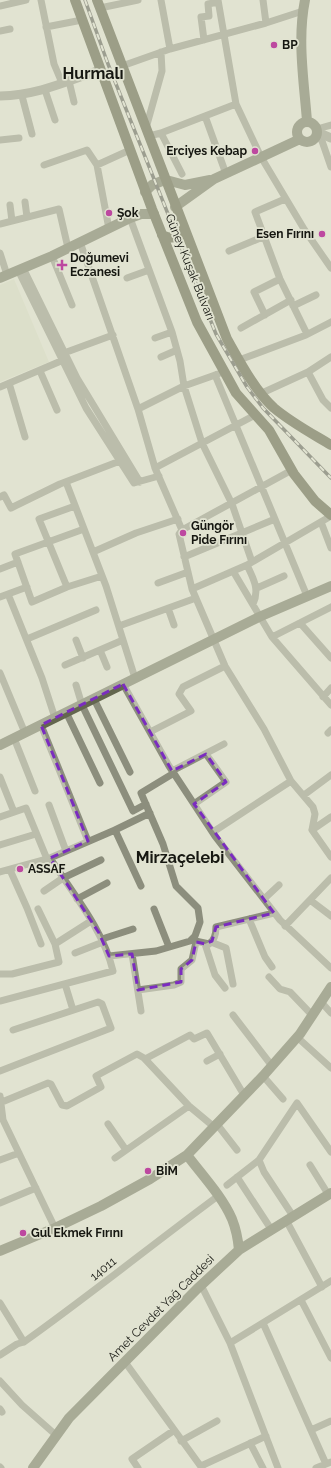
<svg xmlns="http://www.w3.org/2000/svg" width="331" height="1468" font-family="Raleway,sans-serif">
<style>
.built{fill:#d6dac0}
.lines{fill:none;stroke-linecap:round;stroke-linejoin:round}
.minor{stroke:#8c8e7d;stroke-width:7}
.tertiary{stroke:#8c8e7d;stroke-width:9}
.secondary{stroke:#63664e;stroke-width:10}
.primary{stroke:#474a2d;stroke-width:10}
.rail-casing{stroke:#484940;stroke-width:3.5}
.rail{stroke:#e1e3d1;stroke-width:2;stroke-dasharray:6;stroke-linecap:butt}
.marked{fill:none;stroke:#7b2cbf;stroke-width:3;stroke-dasharray:8 5;stroke-linejoin:round}
.poi-dot{fill:#bd48a0;stroke:#e1e3d1;stroke-width:1.5}
.labels{text-anchor:middle;dominant-baseline:central;stroke-width:3.5;stroke-linejoin:round;paint-order:stroke}
.poi-label{font-size:12px;font-weight:bold;fill:#161711;stroke:#e1e3d1;text-anchor:start}
.street-label{font-size:12px;fill:#161711;stroke:#e1e3d1}
.district-label{font-size:16px;font-weight:bold;fill:#161711;stroke:#e1e3d1}
</style>
<rect width="100%" height="100%" fill="#e1e3d1"/>
<path class="built" d="M14 279 49 362 0 382V285Z"/>
<g class="lines">
<path class="minor" d="M41 0 54 64 62 83
M161 0 170 49
M218 0 236 104 261 157 304 229 331 268
M263 0 266 23
M0 6 26 0
M100 8 138 0
M46 27 82 20
M0 31 10 29
M204 40 201 17 209 16 208 4 218 2
M122 66 170 49 266 23 303 11
M69 81 74 102
M45 90 55 120
M22 96 32 134
M205 116 226 174
M146 128 162 71 161 52
M317 129 331 125
M161 133 182 174
M317 135 322 141 331 167
M149 136 161 133 236 104
M0 140 19 138
M44 165 87 150 97 165 109 229
M97 165 130 150
M285 199 255 212 280 279 307 334
M25 202 27 217
M10 205 12 221
M130 218 172 332 180 361 184 386 202 443 232 504 252 562
M0 224 59 209 68 248
M80 242 138 409 155 468 182 530 179 534 192 589 225 666 264 729 291 781 313 807 315 814 312 830 331 857
M229 251 265 236
M0 253 7 275
M52 256 72 305
M23 268 77 378 140 482
M18 270 86 408 134 483 159 476
M127 278 149 270
M293 306 316 295
M265 315 254 292 280 279
M241 328 291 300
M155 338 172 332
M64 353 113 335
M161 357 177 350
M239 360 306 335 331 322
M40 371 57 410
M308 372 323 400 331 408
M215 375 307 596
M9 383 25 437
M0 387 61 361
M262 393 308 372 331 357
M138 409 184 386 218 374
M155 468 255 415
M66 482 106 586 135 678
M0 497 4 495 11 508 60 484 120 461
M75 506 39 519 67 587 102 576
M321 522 331 548
M182 530 292 470
M93 552 136 533 178 519
M184 557 275 519
M247 565C253 578 260 589 253 604
M0 569 18 562
M233 571 272 637 331 705
M158 583 188 572
M67 587 32 602 15 554 84 529
M257 588 284 576
M192 589 247 565 331 516
M8 594 42 678 55 718
M0 597 27 587
M168 608 174 625
M300 623 331 658
M119 626 196 598
M272 637 331 607
M27 639 96 610
M76 640 83 658
M100 650 107 667
M65 665 123 640
M0 673 25 733
M123 684 169 766 215 836 280 920 331 968
M76 685 82 705 133 811 146 804
M323 697 331 688
M94 699 130 772
M66 712 100 783
M41 725 88 841
M150 732 191 711 179 694 183 687 225 666
M328 733 331 730
M14 738 35 791
M172 771 224 744
M0 777 14 812
M304 795 331 775
M194 804 226 782 206 754
M49 805 66 851
M0 817 26 808 47 859
M115 830 150 813
M312 830 331 817
M213 832 291 781
M0 845 36 834
M10 870 27 908 41 944
M0 872 50 858 115 830 141 886
M44 891 63 878 101 860
M77 899 107 883
M264 899 279 885
M310 900 331 916
M154 909 169 947
M249 919 265 957 272 967
M285 926 331 878
M102 939 133 929
M191 940 209 944C215 940 216 934 216 927L274 913
M211 942 226 948 233 984
M55 944 91 921
M205 944 215 975 225 988
M75 953 103 942
M132 954 141 1011
M109 956 156 951 190 941 195 936 200 922 198 908 176 886 163 844 141 793 174 773
M0 974H12L59 962 55 944 38 909
M269 977 280 989 290 992 312 1015
M65 984 73 1010
M138 990 174 985 181 982V969L192 960 196 942
M0 1001 113 971C103 929 73 894 50 858
M321 1002 331 1013
M233 1015 272 1066
M297 1037 331 1068
M145 1059 190 1035 194 1039 207 1033 244 1095
M207 1061 220 1054
M0 1071 111 1028 102 1004 98 1002 13 1030
M263 1076 283 1099
M0 1096 3 1120 55 1228
M2 1102 48 1083 51 1084 62 1105 67 1106 101 1087 96 1076 137 1054 144 1058 189 1106 213 1126
M216 1123 237 1150
M108 1124 126 1150
M115 1158 189 1106
M0 1160 19 1153
M310 1165 328 1194
M237 1177 271 1229
M227 1185 259 1160
M0 1203 36 1188
M293 1216 264 1172 259 1160 297 1103 331 1152
M286 1220 322 1287
M201 1285 230 1343 278 1468
M301 1300 331 1358
M0 1303 24 1342
M263 1323 326 1464
M230 1343 331 1281
M0 1355 17 1344 24 1342C90 1295 153 1244 218 1196
M125 1362 202 1468
M0 1381 22 1405 57 1436
M0 1409 2 1412
M311 1430 331 1421
M181 1441 217 1421
M250 1443 263 1468
M201 1466 266 1436
M0 1467 1 1468
M138 1468 132 1459 173 1431
M316 1468 331 1462"/>
<path class="tertiary" d="M0 96C38 95 65 82 100 70
M317 132 331 138"/>
<path class="secondary" d="M305 0C297 39 304 82 307 121
M297 132a10 10 0 1 1 20 0a10 10 0 1 1-20 0Z
M145 192 152 185 162 181H170L185 185 210 180
M175 207 214 179 300 139
M0 278 52 256 130 218 141 214H154
M0 745 259 617 331 586
M187 1155C202 1175 222 1196 232 1219 236 1229 238 1239 239 1250
M0 1251 55 1228 101 1206 150 1179 187 1155 263 1076 300 1034 331 987
M33 1468 69 1418 197 1289 239 1250 331 1193"/>
<path class="primary" d="M75 0 152 209 197 322 236 393 269 430 294 474 315 501 331 515
M97 0 227 339C240 362 255 391 274 408 292 423 311 433 331 445
M162 235C171 239 178 239 184 231"/>
<defs>
<path id="rail" d="M85 0 108 64 216 334 247 387 263 408 331 478"/>
</defs>
<use href="#rail" class="rail-casing"/>
<use href="#rail" class="rail"/>
</g>
<path d="M0 0H331V1468H0ZM123 684 172 771 206 754 226 782 194 804 274 913 216 927 212 941 205 944 196 942 192 960 181 969V982L138 990 132 954 109 956 99 933 50 858 88 841 41 725Z" fill="#e1e3d1" fill-opacity=".55" fill-rule="evenodd"/>
<path class="marked" d="M123 684 172 771 206 754 226 782 194 804 274 913 216 927 212 941 205 944 196 942 192 960 181 969V982L138 990 132 954 109 956 99 933 50 858 88 841 41 725Z"/>
<g class="poi-dot">
<circle cx="274" cy="45" r="4"/>
<circle cx="255" cy="151" r="4"/>
<circle cx="109" cy="213" r="4"/>
<circle cx="322" cy="234" r="4"/>
<path d="M60 259h4v4h4v4h-4v4h-4v-4h-4v-4h4z"/>
<circle cx="183" cy="533" r="4"/>
<circle cx="20" cy="869" r="4"/>
<circle cx="148" cy="1171" r="4"/>
<circle cx="23" cy="1233" r="4"/>
</g>
<g class="labels">
<g class="poi-label">
<text x="282" y="45">BP</text>
<text x="247" y="151" text-anchor="end">Erciyes Kebap</text>
<text x="117" y="213">Şok</text>
<text x="314" y="234" text-anchor="end">Esen Fırını</text>
<text x="70" y="258">Doğumevi<tspan x="70" dy="14">Eczanesi</tspan></text>
<text x="191" y="526">Güngör<tspan x="191" dy="14">Pide Fırını</tspan></text>
<text x="28" y="869">ASSAF</text>
<text x="156" y="1171">BİM</text>
<text x="31" y="1233">Gul Ekmek Fırını</text>
</g>
<g class="street-label">
<text transform="translate(190 267) rotate(68)">Güney Kuşak Bulvarı</text>
<text transform="translate(103 1269) rotate(-39)">14011</text>
<text transform="translate(161 1308) rotate(-45)">Amet Cevdet Yağ Caddesi</text>
</g>
<g class="district-label">
<text x="93" y="73">Hurmalı</text>
<text x="180" y="857">Mirzaçelebi</text>
</g>
</g>
</svg>
